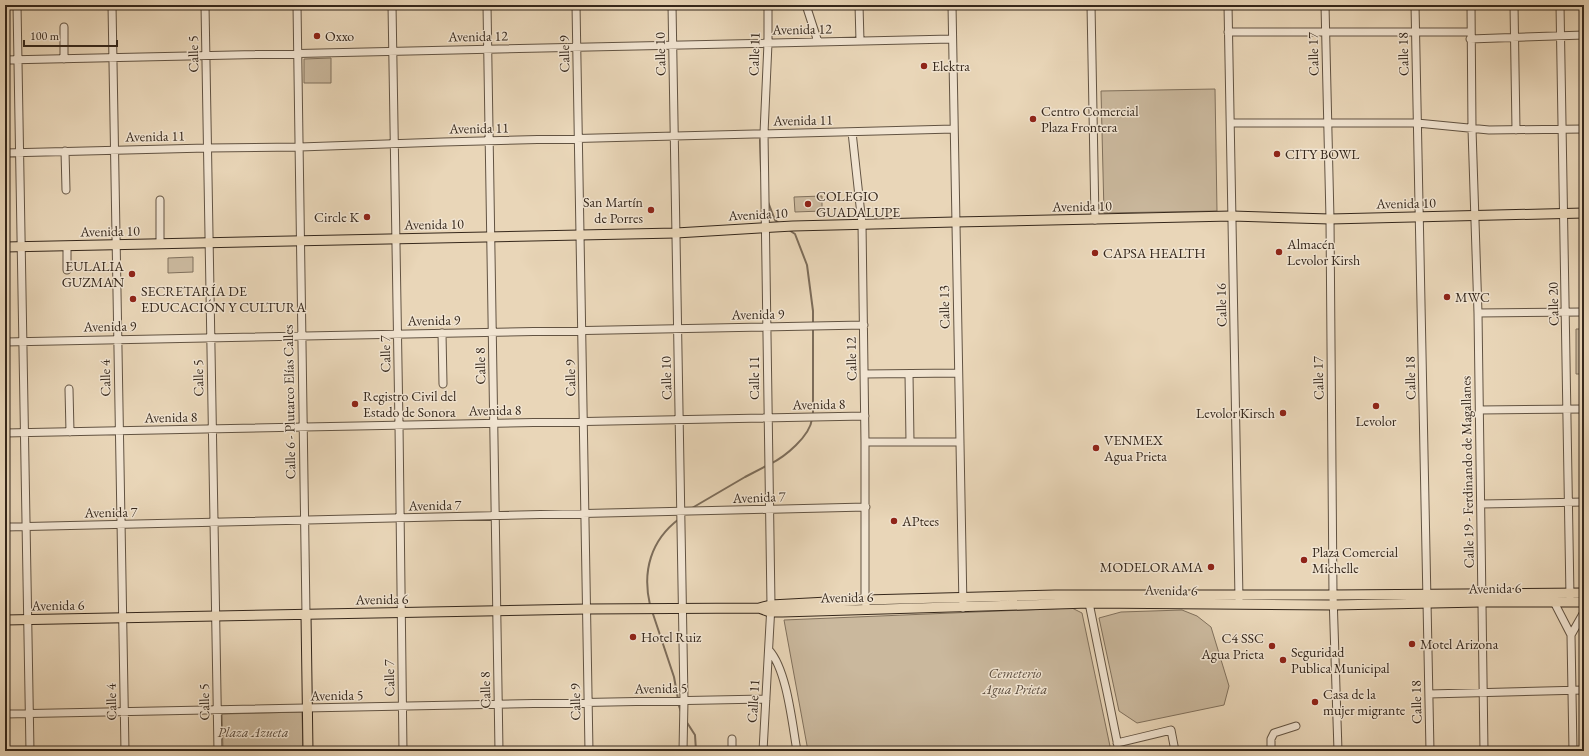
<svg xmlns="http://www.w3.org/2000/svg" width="1589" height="756" font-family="'EB Garamond',serif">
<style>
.green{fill:#cab89d;stroke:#80705c}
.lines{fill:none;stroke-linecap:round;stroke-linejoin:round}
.stream{stroke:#7c6c59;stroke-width:2}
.minor-casing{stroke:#625342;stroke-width:9}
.major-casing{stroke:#35271b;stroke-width:11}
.minor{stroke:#f1e4d1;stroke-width:7}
.major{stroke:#e9d6b8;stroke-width:9}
.poi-dot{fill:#8f2418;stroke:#f1e4d1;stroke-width:1.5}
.labels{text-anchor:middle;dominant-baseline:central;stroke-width:3;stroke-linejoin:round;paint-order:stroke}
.street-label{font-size:14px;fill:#35271b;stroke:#f1e4d1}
.poi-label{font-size:14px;fill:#35271b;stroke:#f1e4d1;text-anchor:start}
.park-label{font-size:14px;font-style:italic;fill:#5a4b3c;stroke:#f1e4d1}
</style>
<rect width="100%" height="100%" fill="#e9d6b8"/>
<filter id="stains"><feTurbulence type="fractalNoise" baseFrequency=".005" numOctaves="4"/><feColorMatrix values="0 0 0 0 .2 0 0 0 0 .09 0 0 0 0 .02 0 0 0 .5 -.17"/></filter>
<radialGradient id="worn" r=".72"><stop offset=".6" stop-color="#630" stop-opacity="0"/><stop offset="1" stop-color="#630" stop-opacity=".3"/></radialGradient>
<path class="green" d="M331 58V83H304V59Z
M1215 89 1217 211 1104 213 1101 91Z
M822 196V211L795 212 794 197Z
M193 257V272L168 273V258Z
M1576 329H1584V374H1576Z
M1072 608 1082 613 1111 751H808L784 620Z
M1182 610 1197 616 1211 627 1229 686 1224 705 1137 723 1119 711 1099 618 1121 612Z
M302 712 303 751H223L222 714Z"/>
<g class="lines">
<path class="stream" d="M760 140 761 171
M768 202 775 220 780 224
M789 230 795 234 807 265 813 311V415
M770 464C785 457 810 436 812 419
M692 508 745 477 766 466
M650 605C642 571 651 540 679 519
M652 611 674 677 678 699
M678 703 681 712
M686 721 695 735 696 751"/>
<defs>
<path id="minor" d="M17 5 30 751
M112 5 125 751
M205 5 218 751
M297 5 306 615
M392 5 399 425 403 751
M487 5 499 751
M576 5 589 751
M672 5 684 700 683 751
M806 5 818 42
M859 5 860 41
M952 5 963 608
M1091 5 1095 220
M1228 5 1239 599
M1325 5 1330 219 1333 595 1338 751
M1415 5 1430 751
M1471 5 1472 129 1478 313 1484 751
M1514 5 1516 130
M1560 5 1570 597
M64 27V59
M1228 32H1470
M1470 39 1584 35
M5 60 952 39
M1231 123H1417L1489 130 1584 129
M852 132 862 224 865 442V600L867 610
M65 151 66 190
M5 153 207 148 300 147 443 142 954 129
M160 200V244
M67 246V270
M1478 313 1584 312
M442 333 443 384
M5 342 864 325
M864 374 958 373
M909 374 910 442
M69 389 70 432
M1480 410 1584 409
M5 433 865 416
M865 442H960
M1481 504 1584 502
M5 527 866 507
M1088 598 1119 751
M1554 602 1571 635 1573 751
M1571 635 1584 612
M769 650C787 670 792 723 797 751
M1429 694 1584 690
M5 714 766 699
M732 739V751
M1117 743 1171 730 1175 751
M763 751 771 605 764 133 768 43V5
M1271 751V739L1274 733 1296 726"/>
<path id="major" d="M5 247 676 233 793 226 955 222 1232 216 1330 219 1584 213
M759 608 770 612H782L1089 603 1334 605 1482 602H1584
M306 615 308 751
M5 620 587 609 759 608 771 605 865 600 1055 595H1333L1584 593"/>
</defs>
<use href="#minor" class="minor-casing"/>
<use href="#major" class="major-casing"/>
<use href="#minor" class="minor"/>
<use href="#major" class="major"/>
</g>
<g class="poi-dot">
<circle cx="317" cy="36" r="4"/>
<circle cx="924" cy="66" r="4"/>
<circle cx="1033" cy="119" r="4"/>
<circle cx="1277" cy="154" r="4"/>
<circle cx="808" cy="204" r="4"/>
<circle cx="651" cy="210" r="4"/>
<circle cx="367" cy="217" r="4"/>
<circle cx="1279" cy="252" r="4"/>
<circle cx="1095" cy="253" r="4"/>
<circle cx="132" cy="274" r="4"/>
<circle cx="1447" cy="297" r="4"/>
<circle cx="133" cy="299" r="4"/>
<circle cx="355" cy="404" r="4"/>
<circle cx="1376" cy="406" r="4"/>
<circle cx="1283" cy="413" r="4"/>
<circle cx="1096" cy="448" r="4"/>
<circle cx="894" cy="521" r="4"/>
<circle cx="1304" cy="560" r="4"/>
<circle cx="1211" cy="567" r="4"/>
<circle cx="633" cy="637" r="4"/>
<circle cx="1412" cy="644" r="4"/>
<circle cx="1272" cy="646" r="4"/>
<circle cx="1283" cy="660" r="4"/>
<circle cx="1315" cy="702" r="4"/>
</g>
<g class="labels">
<g class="street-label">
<text transform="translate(802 29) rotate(-1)">Avenida 12</text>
<text transform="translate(478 36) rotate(-1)">Avenida 12</text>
<text transform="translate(193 54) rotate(-91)">Calle 5</text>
<text transform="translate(564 54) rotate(-91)">Calle 9</text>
<text transform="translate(660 54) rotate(-91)">Calle 10</text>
<text transform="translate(754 54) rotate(-88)">Calle 11</text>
<text transform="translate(1313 54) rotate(-91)">Calle 17</text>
<text transform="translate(1403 54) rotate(-91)">Calle 18</text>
<text transform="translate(803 120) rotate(-1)">Avenida 11</text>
<text transform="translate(479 128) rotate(-1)">Avenida 11</text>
<text transform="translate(155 136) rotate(-1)">Avenida 11</text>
<text transform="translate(1406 203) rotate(-1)">Avenida 10</text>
<text transform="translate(1082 206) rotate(-1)">Avenida 10</text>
<text transform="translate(758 214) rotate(-3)">Avenida 10</text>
<text transform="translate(434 224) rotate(-1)">Avenida 10</text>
<text transform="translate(110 231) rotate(-1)">Avenida 10</text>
<text transform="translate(1553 304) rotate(-91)">Calle 20</text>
<text transform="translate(1221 305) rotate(-91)">Calle 16</text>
<text transform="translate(944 307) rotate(-91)">Calle 13</text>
<text transform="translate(758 314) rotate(-1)">Avenida 9</text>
<text transform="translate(434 320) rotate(-1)">Avenida 9</text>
<text transform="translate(110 326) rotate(-1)">Avenida 9</text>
<text transform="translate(385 354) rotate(-91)">Calle 7</text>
<text transform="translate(851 359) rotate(-91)">Calle 12</text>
<text transform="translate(480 366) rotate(-91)">Calle 8</text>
<text transform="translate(105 378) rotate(-91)">Calle 4</text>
<text transform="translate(198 378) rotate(-91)">Calle 5</text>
<text transform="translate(570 378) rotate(-91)">Calle 9</text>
<text transform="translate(666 378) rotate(-91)">Calle 10</text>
<text transform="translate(754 378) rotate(-90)">Calle 11</text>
<text transform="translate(1318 378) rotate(-91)">Calle 17</text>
<text transform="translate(1410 378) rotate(-91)">Calle 18</text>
<text transform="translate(289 402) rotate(-91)">Calle 6 - Plutarco Elías Calles</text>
<text transform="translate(819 404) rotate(-1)">Avenida 8</text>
<text transform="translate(495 410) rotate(-1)">Avenida 8</text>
<text transform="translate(171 417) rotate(-1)">Avenida 8</text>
<text transform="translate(1467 472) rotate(-91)">Calle 19 - Ferdinando de Magallanes</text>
<text transform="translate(759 497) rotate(-2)">Avenida 7</text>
<text transform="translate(435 505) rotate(-1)">Avenida 7</text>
<text transform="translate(111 512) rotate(-1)">Avenida 7</text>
<text transform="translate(1495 588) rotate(-1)">Avenida 6</text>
<text transform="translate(1171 590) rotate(1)">Avenida 6</text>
<text transform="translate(847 597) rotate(-1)">Avenida 6</text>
<text transform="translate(382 599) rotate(-1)">Avenida 6</text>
<text transform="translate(58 605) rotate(-1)">Avenida 6</text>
<text transform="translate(389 678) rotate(-91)">Calle 7</text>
<text transform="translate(661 688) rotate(-1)">Avenida 5</text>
<text transform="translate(485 690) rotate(-91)">Calle 8</text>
<text transform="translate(337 695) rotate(-1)">Avenida 5</text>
<text transform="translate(753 701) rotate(-86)">Calle 11</text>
<text transform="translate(111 702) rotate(-91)">Calle 4</text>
<text transform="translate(204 702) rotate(-91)">Calle 5</text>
<text transform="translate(575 702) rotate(-91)">Calle 9</text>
<text transform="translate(1416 702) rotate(-91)">Calle 18</text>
</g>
<g class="poi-label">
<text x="325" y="36">Oxxo</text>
<text x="932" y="66">Elektra</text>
<text x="1041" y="111">Centro Comercial<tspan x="1041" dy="16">Plaza Frontera</tspan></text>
<text x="1285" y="154">CITY BOWL</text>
<text x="816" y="196">COLEGIO<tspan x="816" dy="16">GUADALUPE</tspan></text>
<text x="643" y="202" text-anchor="end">San Martín<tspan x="643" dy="16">de Porres</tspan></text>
<text x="359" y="217" text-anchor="end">Circle K</text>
<text x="1287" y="244">Almacén<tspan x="1287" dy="16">Levolor Kirsh</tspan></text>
<text x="1103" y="253">CAPSA HEALTH</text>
<text x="124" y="266" text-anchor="end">EULALIA<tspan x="124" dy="16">GUZMAN</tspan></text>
<text x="141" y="291">SECRETARÍA DE<tspan x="141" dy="16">EDUCACIÓN Y CULTURA</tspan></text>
<text x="1455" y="297">MWC</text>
<text x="363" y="396">Registro Civil del<tspan x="363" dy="16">Estado de Sonora</tspan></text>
<text x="1275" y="413" text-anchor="end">Levolor Kirsch</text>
<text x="1376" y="421" text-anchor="middle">Levolor</text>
<text x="1104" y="440">VENMEX<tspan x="1104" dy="16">Agua Prieta</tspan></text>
<text x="902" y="521">APtees</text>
<text x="1312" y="552">Plaza Comercial<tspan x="1312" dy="16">Michelle</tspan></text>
<text x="1203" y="567" text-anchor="end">MODELORAMA</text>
<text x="641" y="637">Hotel Ruiz</text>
<text x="1264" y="638" text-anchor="end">C4 SSC<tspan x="1264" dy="16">Agua Prieta</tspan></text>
<text x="1420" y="644">Motel Arizona</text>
<text x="1291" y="652">Seguridad<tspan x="1291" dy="16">Publica Municipal</tspan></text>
<text x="1323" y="694">Casa de la<tspan x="1323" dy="16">mujer migrante</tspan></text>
</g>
<g class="park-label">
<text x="1015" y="673">Cemeterio<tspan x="1015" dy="16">Agua Prieta</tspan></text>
<text x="253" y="732">Plaza Azueta</text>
</g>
</g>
<rect width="1589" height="756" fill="none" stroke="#e9d6b8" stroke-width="20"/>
<rect x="6" y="6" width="1577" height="744" fill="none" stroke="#35271b" stroke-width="2"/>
<rect x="10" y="10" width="1569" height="736" fill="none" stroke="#35271b"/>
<path d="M24 40v6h93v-6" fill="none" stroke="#35271b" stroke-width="2"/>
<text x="30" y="40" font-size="12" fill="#35271b" stroke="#f1e4d1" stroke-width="3" paint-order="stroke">100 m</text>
<rect width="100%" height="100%" filter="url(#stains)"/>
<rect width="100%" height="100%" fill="url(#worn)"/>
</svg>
